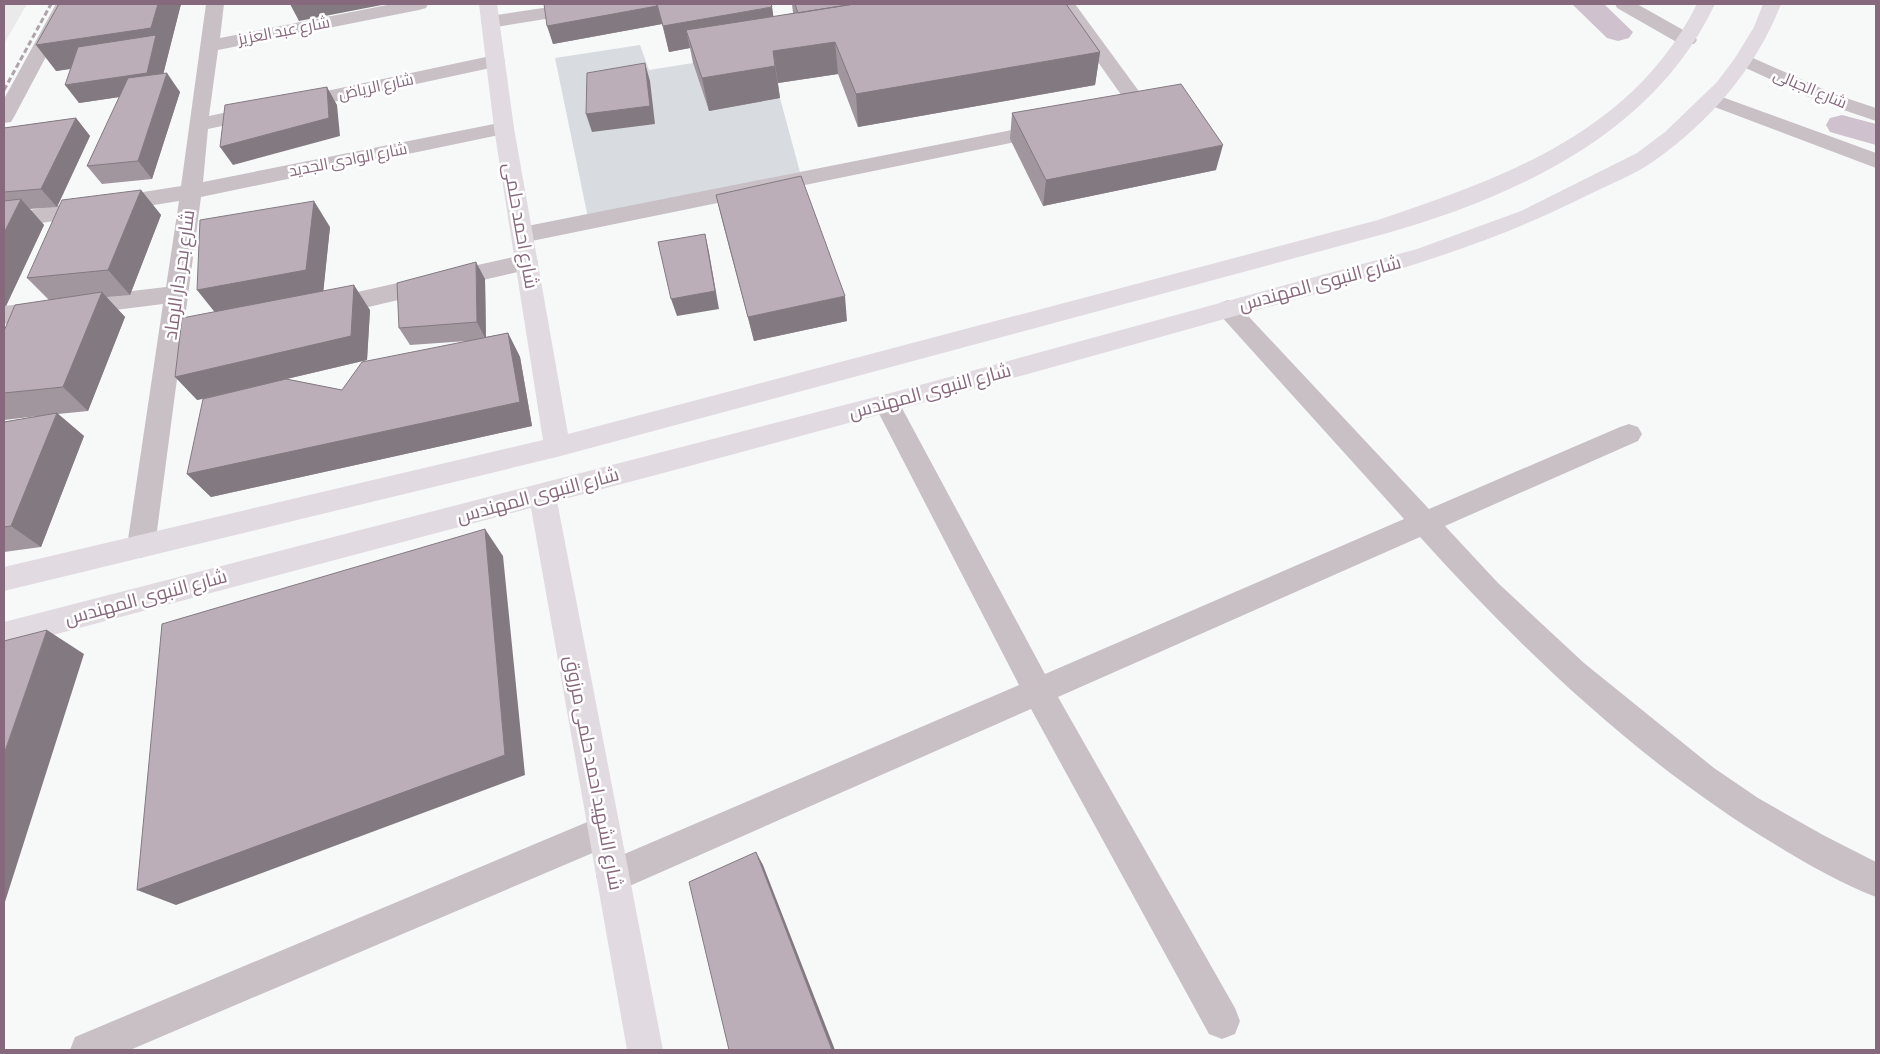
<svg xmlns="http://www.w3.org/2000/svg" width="1880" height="1054" font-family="'Alegreya Sans',Cairo,sans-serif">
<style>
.built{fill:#eaeaea}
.green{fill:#d8dce0}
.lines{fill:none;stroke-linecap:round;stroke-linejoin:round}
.canal{fill:#cfc1cd;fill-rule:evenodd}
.minor{fill:#c9c0c6;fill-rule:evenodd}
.major{fill:#e1dae0;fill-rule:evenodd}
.rail{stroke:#b0a4ac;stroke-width:3;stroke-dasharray:5.5 3;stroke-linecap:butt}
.wall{fill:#a1969e}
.shaded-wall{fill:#837a81}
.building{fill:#bbaeb8;stroke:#837a81}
.labels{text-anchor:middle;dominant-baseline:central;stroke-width:5;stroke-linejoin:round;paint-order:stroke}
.far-street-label{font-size:16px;fill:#87697e;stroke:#fff}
.street-label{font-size:19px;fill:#87697e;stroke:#fff}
</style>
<rect width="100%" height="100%" fill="#f7f9f9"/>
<path class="built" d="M4 4H27L4 44Z"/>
<path class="green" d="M640 45 649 70 693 63 709 111 780 98 800 172 588 218 555 58Z"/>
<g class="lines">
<path class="canal" d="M1572 4H1604L1633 32 1629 38 1618 41 1607 38Z
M1842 115 1876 124V145L1830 132 1826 125 1830 118Z"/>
<path class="minor" d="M56 4H74L14 117 11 122 4 123V99Z
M206 4H224L220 38 392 4H428L426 8 419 10 218 50 209 116 495 55 502 57 505 61 502 65 495 67 208 129 203 182 504 122 511 123 514 128 511 133 504 134 201 197 155 546 151 554 141 558 131 554 127 546 163 304 4 324V306L166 287 179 201 4 229V214L181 186Z
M569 4H611L609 8 602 10 490 28 483 26 481 22 483 18 490 16Z
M1057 4H1075L1149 105 1152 109 1149 113 1124 119 1117 117 1114 113 1117 109 1129 106Z
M1615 4H1637L1694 36 1697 40 1694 44H1680L1617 8Z
M1744 54 1834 94 1876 108V121L1820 102 1737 64 1734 60 1737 56Z
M1711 93 1876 153V168L1704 103 1701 99 1704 95Z
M1047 123 1054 124 1057 129 1054 134 522 243 514 240 511 235 514 230 522 227Z
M527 254 535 256 538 262 535 268 326 317 318 314 314 308 318 302 326 299Z
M1228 300 1236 303 1429 509 1620 427 1629 424 1638 427 1642 434 1638 441 1445 526 1498 583 1584 663 1714 768 1758 798 1823 835 1876 862V897C1842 884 1807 864 1776 845 1641 764 1525 653 1420 537L1058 697 1235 1008 1240 1021 1235 1034 1222 1039 1209 1034 1031 709 625 888 613 893 601 888 596 876 601 864 1019 685 874 404 878 397 887 394 896 397 1045 674 1404 519 1220 315 1216 309 1220 303Z
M604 815 616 819 620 831 616 843 130 1050H70L75 1037Z"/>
<path class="major" d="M479 4H497L514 128 568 434 1378 220C1506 177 1633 132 1697 4H1715C1654 134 1515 197 1384 234L557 457 4 591V567L543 440 494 128Z
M1763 4H1781C1757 67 1710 122 1654 161 1634 175 1610 184 1588 195 1472 254 1346 285 1221 320 1000 382 779 443 557 501L663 1050H627L531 508 4 648V622L887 394 1417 249 1521 211 1637 153 1665 132 1717 82 1735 58 1754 27Z"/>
<path class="rail" d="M4 90 51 4"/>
</g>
<path class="wall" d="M59 4H181L163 74 180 92 152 179 102 184 87 166 120 97 79 103 71 69 56 71Z
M544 4 772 7 773 17 793 13 792 4H1066L1100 52 1095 85 858 127 838 74 778 83 780 98 709 111 693 63 690 48 669 52 662 24 553 44Z
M1012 113 1216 170 1043 206 1010 139Z
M76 118 90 136 57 207 30 209 44 225 6 306H4V128Z
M141 190 161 215 130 295 106 297 125 317 88 411 58 414 84 436 41 547 4 552V422L38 416 4 420V331L49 300 27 278Z
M716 195 847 321 754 341 722 220Z
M330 227 323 291 370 310 367 360 287 379 342 390 467 341 410 345 399 328 485 279 486 337 508 333 520 357 532 426 211 497 187 474 208 398 197 400 214 312Z"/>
<path class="shaded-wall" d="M158 4H181L159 91 79 103 65 85 151 56 56 71 36 45Z
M290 4H387L299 21Z
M657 6 662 24 553 44 547 26Z
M772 7 776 33 686 30 690 48 669 52 663 26Z
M835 42 838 74 778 83 773 51Z
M1100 52 1095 85 858 127 856 94Z
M645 63 650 81 655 124 592 132 586 114Z
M775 66 780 98 709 111 702 78Z
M167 73 180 92 152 179 138 161Z
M327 87 337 105 340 136 233 165 220 147Z
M76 118 90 136 57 207 41 189Z
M1223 145 1216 170 1043 206 1046 180Z
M141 190 161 215 130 295 108 270Z
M21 199 44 225 6 306 4 304V233Z
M314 201 330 227 323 295 217 315 197 290Z
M705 234 709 252 719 309 677 316 671 299Z
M476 262 485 279 486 340 477 322Z
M354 285 370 310 367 360 197 400 175 377Z
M102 292 125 317 88 411 63 387Z
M845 296 847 321 754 341 748 317Z
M508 333 520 357 532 426 211 497 187 474Z
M57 413 84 436 41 547 11 526Z
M485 529 503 556 525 775 176 905 137 890Z
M47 630 84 654 4 905V754Z
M756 852 763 865 835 1050H832Z"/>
<path class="building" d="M59 4H158L151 28 36 45Z
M544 4H656L657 6 547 26Z
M657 4H771L772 7 663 26Z
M795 4H854L798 13Z
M854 4H1066L1100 52 856 94 835 42 773 51 775 66 702 78 686 30Z
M156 35 147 73 65 85 78 47Z
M645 63 650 106 586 114 587 73Z
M167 73 138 161 87 166 128 78Z
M1181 84 1223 145 1046 180 1012 113Z
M327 87 329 118 220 147 225 105Z
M76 118 41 189 4 192V128Z
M801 176 845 296 748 317 716 195Z
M141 190 108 270 27 278 62 200Z
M21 199 4 233V201Z
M314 201 306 270 197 290 200 220Z
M705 234 715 291 671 299 658 242Z
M476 262 477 322 399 328 397 283Z
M354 285 351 336 175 377 182 318Z
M102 292 63 387 4 393V331L15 305Z
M508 333 520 402 187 474 203 399 286 379 342 390 362 362Z
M57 413 11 526 4 527V422Z
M485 529 505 755 137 890 162 624Z
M47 630 4 754V641Z
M756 852 832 1050H729L689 882Z"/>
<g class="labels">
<g class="far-street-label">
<text transform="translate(284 31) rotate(-11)">شارع عبد العزيز</text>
<text transform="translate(376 87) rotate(-12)">شارع الرياض</text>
<text transform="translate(1810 89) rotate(23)">شارع الجبالى</text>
<text transform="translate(348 160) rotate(-11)">شارع الوادى الجديد</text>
</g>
<g class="street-label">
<text transform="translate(520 226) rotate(80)">شارع احمد حلمى</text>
<text transform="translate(180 275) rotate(-82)">شارع بحر دار الرماد</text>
<text transform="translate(1320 284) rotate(-15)">شارع النبوى المهندس</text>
<text transform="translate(930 392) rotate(-15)">شارع النبوى المهندس</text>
<text transform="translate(538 496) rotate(-15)">شارع النبوى المهندس</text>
<text transform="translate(146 598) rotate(-15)">شارع النبوى المهندس</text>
<text transform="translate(593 773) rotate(79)">شارع الشهيد احمد حلمى مرزوق</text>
</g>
</g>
<rect width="1880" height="1054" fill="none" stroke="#87697e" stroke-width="10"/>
</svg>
